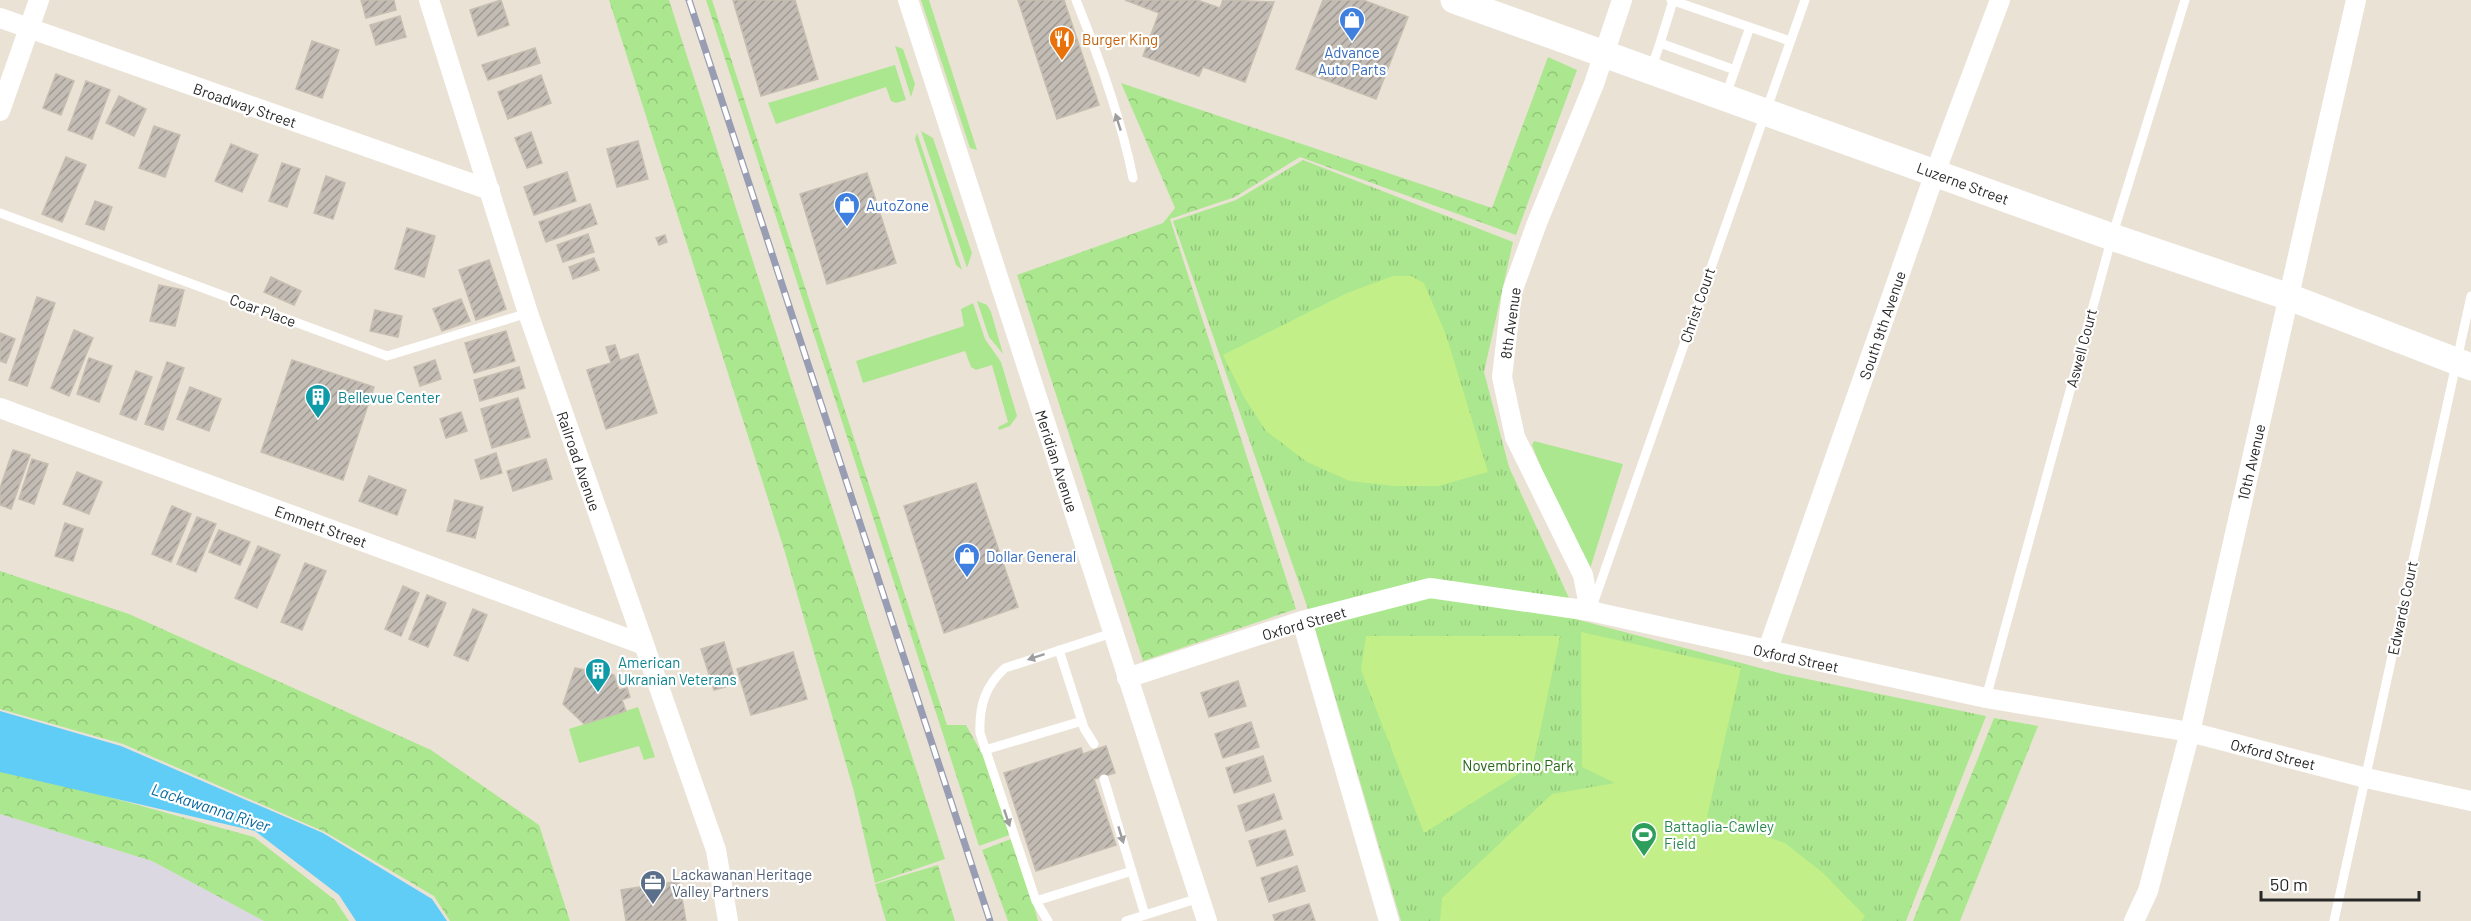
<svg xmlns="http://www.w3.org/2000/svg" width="2471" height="921" font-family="Barlow,sans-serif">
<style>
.industrial{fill:#dbd8e2}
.grass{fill:#abe78e}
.forest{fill:url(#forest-crowns)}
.park{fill:url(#park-tufts)}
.pitch{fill:#c2ef88}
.water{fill:#60cdf7}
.building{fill:url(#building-hatch);stroke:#c6beb0;stroke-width:1.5}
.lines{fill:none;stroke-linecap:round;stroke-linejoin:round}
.lane{stroke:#fff;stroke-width:9}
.street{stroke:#fff;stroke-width:20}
.secondary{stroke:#fff;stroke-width:27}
.rail-casing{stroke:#999db3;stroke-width:7}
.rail{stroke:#fff;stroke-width:4.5;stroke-dasharray:14;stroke-linecap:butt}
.oneway{fill:#9e9e9e}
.labels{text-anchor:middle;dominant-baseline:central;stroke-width:4.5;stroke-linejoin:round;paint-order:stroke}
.food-label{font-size:15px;fill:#c56008;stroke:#fff;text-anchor:start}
.shop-label{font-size:15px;fill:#366cbe;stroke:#fff;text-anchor:start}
.street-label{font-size:15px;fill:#272727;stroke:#fff}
.culture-label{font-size:15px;fill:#0d838f;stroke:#fff;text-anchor:start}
.park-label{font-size:15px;fill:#246714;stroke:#fff}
.leisure-label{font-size:15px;fill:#27864d;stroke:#fff;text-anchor:start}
.service-label{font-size:15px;fill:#4e5e75;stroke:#fff;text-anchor:start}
.water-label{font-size:16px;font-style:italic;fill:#04679e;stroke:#fff}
</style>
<defs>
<pattern id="forest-crowns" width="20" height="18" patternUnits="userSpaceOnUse" patternTransform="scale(1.5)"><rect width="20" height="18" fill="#abe78e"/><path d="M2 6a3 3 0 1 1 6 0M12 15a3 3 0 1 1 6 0" fill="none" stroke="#93c67a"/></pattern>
<pattern id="park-tufts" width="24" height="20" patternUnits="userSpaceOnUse" patternTransform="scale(1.5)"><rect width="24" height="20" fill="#abe78e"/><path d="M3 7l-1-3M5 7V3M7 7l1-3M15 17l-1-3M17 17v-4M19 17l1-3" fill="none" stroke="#93c67a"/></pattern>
<pattern id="building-hatch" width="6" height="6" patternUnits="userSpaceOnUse" patternTransform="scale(1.5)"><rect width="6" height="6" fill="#c2bcb4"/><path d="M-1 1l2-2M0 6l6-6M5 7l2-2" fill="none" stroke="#9e9992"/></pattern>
</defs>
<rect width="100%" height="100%" fill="#ebe2d6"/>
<path class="industrial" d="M0 814 152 861 264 921H0Z"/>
<path class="grass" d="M921 0H929L977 150 970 148Z
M895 46 903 49 915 84 911 97Z
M895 65 906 100 896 103 891 101 886 87 776 124 768 103Z
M921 131 933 138 972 253 967 268Z
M917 133 962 270 956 265 915 139Z
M977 301 987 305 991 312 1003 354 989 337Z
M973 303 985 339 1001 362 1017 416 1010 426 999 430 998 427 1008 422 992 365 976 370 971 367 965 351 863 383 856 361 964 326 961 309Z
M1534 441 1623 464 1590 569 1543 472 1532 445Z
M638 707 655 757 644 760 639 746 579 763 569 729Z"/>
<path class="forest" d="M609 0H669L945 859 875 883 853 788 784 549Z
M706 0H712L947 725H966L1002 790 1015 833 979 846Z
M1548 57 1577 70 1516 235 1300 157 1235 197 1170 219 1296 609 1143 661 1017 275 1163 223 1175 208 1121 83 1492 208Z
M0 571 129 614 431 750 539 825 570 921H450L434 896 325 832 123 744 0 709Z
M1994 718 2038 726 1960 921H1913Z
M0 767 254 837 335 900 349 921H264L152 861 0 814Z
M1016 837 1038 921H1008L982 850Z
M938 865 955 921H886L875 884Z"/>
<path class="park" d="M1303 160 1513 242 1484 372 1509 467 1579 620 1783 674 1986 716 1906 921H1401L1316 632 1173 221 1236 200Z"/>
<path class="pitch" d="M1393 276H1411L1424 283 1446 335 1488 472 1438 486H1394L1350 481 1307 462 1266 431 1244 397 1223 355 1347 293Z
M1581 632 1741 668 1707 817 1785 843 1823 873 1865 916 1862 921H1440L1442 898 1552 794 1615 783 1582 767Z
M1366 636H1560L1533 765 1424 833 1361 670Z"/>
<path class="water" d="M0 711 121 746 323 833 432 899 447 921H356L339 895 255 831 0 772Z"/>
<path class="building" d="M361 0H394L396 10 366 18Z
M501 0 509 25 478 36 470 10Z
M733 0H795L818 79 761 96Z
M1018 0H1064L1099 105 1057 119Z
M1125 0H1197L1220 8 1223 0 1274 2 1245 82 1203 67 1199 76 1143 56 1159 13Z
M1323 0H1363L1408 17 1376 99 1296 69Z
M400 16 406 37 376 45 370 25Z
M312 41 339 50 322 98 296 89Z
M535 48 540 63 488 80 482 65Z
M56 74 74 81 61 115 43 108Z
M541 75 551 103 508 119 498 92Z
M86 81 110 90 92 139 68 130Z
M119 96 146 109 134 136 106 123Z
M154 126 180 135 165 177 139 168Z
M531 132 542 163 527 168 515 138Z
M638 141 648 179 617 187 607 149Z
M231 144 258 155 242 192 215 181Z
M66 157 86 165 62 222 42 214Z
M282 163 300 169 287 207 269 201Z
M567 172 576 201 534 215 524 187Z
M867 173 896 263 827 284 800 194Z
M326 176 345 183 333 219 314 213Z
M95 201 112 207 104 230 86 224Z
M590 204 597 224 546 242 539 222Z
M407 228 435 236 424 277 395 269Z
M588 234 594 252 563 262 557 245Z
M665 235 667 242 659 245 656 238Z
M594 258 599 270 573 279 569 267Z
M489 260 506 309 476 320 459 270Z
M271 277 301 291 294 305 264 292Z
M159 285 184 290 175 326 150 321Z
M37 297 55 303 27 386 9 380Z
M461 299 470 321 442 331 433 309Z
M375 310 402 316 398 337 370 331Z
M74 330 93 338 69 396 51 388Z
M506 331 515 361 474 373 465 343Z
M0 333 15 339 6 363 0 361Z
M615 345 620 360 638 354 657 413 606 429 587 370 611 363 606 347Z
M89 358 112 366 99 402 77 394Z
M292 360 374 387 343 480 261 452Z
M435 360 441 379 420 386 414 367Z
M167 362 184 368 163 430 145 424Z
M519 367 525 388 480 401 474 380Z
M136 371 152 377 136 420 120 414Z
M190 387 221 399 209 431 177 419Z
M518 398 530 437 492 448 481 409Z
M461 412 467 431 446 438 440 419Z
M13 450 30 455 11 509 0 505V488Z
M496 453 502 473 481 479 475 460Z
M32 459 48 464 34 504 19 499Z
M546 459 552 479 513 491 507 471Z
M77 472 102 482 89 514 63 504Z
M369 476 406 490 397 515 359 501Z
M976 483 1018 607 944 633 904 506Z
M455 500 483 507 475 538 447 531Z
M172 506 191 514 171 562 152 554Z
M197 517 216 524 196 572 177 564Z
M65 523 83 529 73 561 55 556Z
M219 530 250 542 240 565 209 552Z
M258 546 280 555 257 608 235 598Z
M305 563 326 571 302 630 281 622Z
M403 586 419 593 401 636 385 629Z
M427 595 446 603 428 647 409 639Z
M473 609 487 615 468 661 454 655Z
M724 642 736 684 714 690 701 649Z
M793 652 807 699 751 715 737 669Z
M575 668 614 675 619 690 627 688 630 697 622 700 626 711 584 724 563 704Z
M1238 681 1246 706 1209 717 1201 693Z
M1251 722 1259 747 1223 758 1215 734Z
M1106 746 1115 773 1094 779 1116 845 1036 871 1004 773 1081 748 1083 754Z
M1263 756 1271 781 1234 793 1226 768Z
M1274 794 1282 819 1246 831 1238 806Z
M1285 830 1293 855 1257 866 1249 841Z
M1297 866 1305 891 1269 902 1261 878Z
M679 881 686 921H626L621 890Z
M1309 904 1315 921H1275L1273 915Z"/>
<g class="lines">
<path class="lane" d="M1076 0C1099 57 1121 118 1133 178
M1671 0 1790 41
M1660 43 1673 1
M1652 67 1660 43 1735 70
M1726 95 1750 27
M0 213 387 356 528 313
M1593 604 1805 0
M1059 650 1084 728 1094 744
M1986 698 2112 237 2185 0
M985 750 1082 721
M1104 779 1145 915
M1036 901 1132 871
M1048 921 1036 901 980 733C979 706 985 686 1005 668L1112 633
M1126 921 1199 898
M2334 921 2471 296"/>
<path class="street" d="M429 0 528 313 716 850 728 921
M908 0 1207 921
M0 18 490 190
M0 111 39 0
M0 408 642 644
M1590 611 1583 575 1515 437 1502 377 1512 292 1537 223 1594 84 1622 0
M1302 621 1389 921
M1767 652 1935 173 2000 0
M1127 678 1302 621 1430 588 1590 611 1986 698 2190 732 2366 778 2471 801
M2134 921 2148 891 2190 732 2356 0"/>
<path class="secondary" d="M1454 0 2112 237 2289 297 2471 367"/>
<defs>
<path id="rail" d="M689 0 990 921"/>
</defs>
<use href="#rail" class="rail-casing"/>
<use href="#rail" class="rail"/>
</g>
<defs><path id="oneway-solid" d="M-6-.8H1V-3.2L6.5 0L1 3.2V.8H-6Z" transform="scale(1.5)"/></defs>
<g class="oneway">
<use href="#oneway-solid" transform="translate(1118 122) rotate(-108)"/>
<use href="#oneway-solid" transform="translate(1036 657) rotate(162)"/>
<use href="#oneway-solid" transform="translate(1007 818) rotate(71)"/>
<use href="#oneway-solid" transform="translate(1121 835) rotate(73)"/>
</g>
<defs>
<symbol id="shop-pin" viewBox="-11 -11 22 30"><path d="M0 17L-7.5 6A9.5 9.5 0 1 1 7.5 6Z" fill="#3f7fe0" stroke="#fff"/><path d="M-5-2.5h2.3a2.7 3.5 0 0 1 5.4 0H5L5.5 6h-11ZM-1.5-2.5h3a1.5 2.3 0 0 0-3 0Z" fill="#fff"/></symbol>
<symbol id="restaurant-pin" viewBox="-11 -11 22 30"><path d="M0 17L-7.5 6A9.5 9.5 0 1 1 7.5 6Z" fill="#e8710a" stroke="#fff"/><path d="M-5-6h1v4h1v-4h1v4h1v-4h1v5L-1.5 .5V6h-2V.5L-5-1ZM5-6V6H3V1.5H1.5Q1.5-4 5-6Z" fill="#fff"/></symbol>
<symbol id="building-pin" viewBox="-11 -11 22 30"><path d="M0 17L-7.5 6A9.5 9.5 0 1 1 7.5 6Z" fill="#0f9aa8" stroke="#fff"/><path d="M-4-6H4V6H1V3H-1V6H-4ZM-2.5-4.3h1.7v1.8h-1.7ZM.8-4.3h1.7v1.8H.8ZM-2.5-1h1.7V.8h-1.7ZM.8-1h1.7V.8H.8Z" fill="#fff"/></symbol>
<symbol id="stadium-pin" viewBox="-11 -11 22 30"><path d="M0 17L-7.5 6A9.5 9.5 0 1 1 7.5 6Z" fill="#2e9e5b" stroke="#fff"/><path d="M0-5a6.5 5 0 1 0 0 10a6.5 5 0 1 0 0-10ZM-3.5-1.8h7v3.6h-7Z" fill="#fff"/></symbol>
<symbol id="office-pin" viewBox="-11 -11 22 30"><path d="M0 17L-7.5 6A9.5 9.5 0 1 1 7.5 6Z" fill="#5c6f8a" stroke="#fff"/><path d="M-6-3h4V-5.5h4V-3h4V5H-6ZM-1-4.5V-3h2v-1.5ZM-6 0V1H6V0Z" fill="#fff"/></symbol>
</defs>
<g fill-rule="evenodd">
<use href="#shop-pin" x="1337" y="5" width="30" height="40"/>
<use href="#restaurant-pin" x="1047" y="24" width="30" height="40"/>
<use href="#shop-pin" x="832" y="190" width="30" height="40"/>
<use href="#building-pin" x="303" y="382" width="30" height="40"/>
<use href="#shop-pin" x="952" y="541" width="30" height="40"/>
<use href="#building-pin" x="583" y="656" width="30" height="40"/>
<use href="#stadium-pin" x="1629" y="820" width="30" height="40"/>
<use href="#office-pin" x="638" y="868" width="30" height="40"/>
</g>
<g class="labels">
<g class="food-label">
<text x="1082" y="39">Burger King</text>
</g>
<g class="shop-label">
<text x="1352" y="52" text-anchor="middle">Advance<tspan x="1352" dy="17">Auto Parts</tspan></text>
<text x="866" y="205">AutoZone</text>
<text x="986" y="556">Dollar General</text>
</g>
<g class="street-label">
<text transform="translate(245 105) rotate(19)">Broadway Street</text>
<text transform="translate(1963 183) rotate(20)">Luzerne Street</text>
<text transform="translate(1697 305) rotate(-71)">Christ Court</text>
<text transform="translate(263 310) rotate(20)">Coar Place</text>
<text transform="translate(1510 323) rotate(-82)">8th Avenue</text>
<text transform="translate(1882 325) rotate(-71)">South 9th Avenue</text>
<text transform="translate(2081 348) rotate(-75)">Aswell Court</text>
<text transform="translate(579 461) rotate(71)">Railroad Avenue</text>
<text transform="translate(1057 461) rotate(72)">Meridian Avenue</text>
<text transform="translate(2251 462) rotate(-77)">10th Avenue</text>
<text transform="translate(321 526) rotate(20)">Emmett Street</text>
<text transform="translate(2402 608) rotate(-78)">Edwards Court</text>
<text transform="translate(1304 623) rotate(-16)">Oxford Street</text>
<text transform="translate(1796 658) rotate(12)">Oxford Street</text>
<text transform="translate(2273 754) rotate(14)">Oxford Street</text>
</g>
<g class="culture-label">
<text x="338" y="397">Bellevue Center</text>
<text x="618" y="662">American<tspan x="618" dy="17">Ukranian Veterans</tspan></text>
</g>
<g class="park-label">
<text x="1518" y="765">Novembrino Park</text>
</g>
<g class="leisure-label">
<text x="1664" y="826">Battaglia-Cawley<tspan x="1664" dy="17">Field</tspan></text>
</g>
<g class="service-label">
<text x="672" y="874">Lackawanan Heritage<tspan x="672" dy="17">Valley Partners</tspan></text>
</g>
<g class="water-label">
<text transform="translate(211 807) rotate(18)">Lackawanna River</text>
</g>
</g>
<path d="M2261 891v9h158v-9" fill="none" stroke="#272727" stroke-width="3"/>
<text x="2270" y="891" font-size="18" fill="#272727" stroke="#ffffff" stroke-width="4.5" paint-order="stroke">50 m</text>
</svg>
